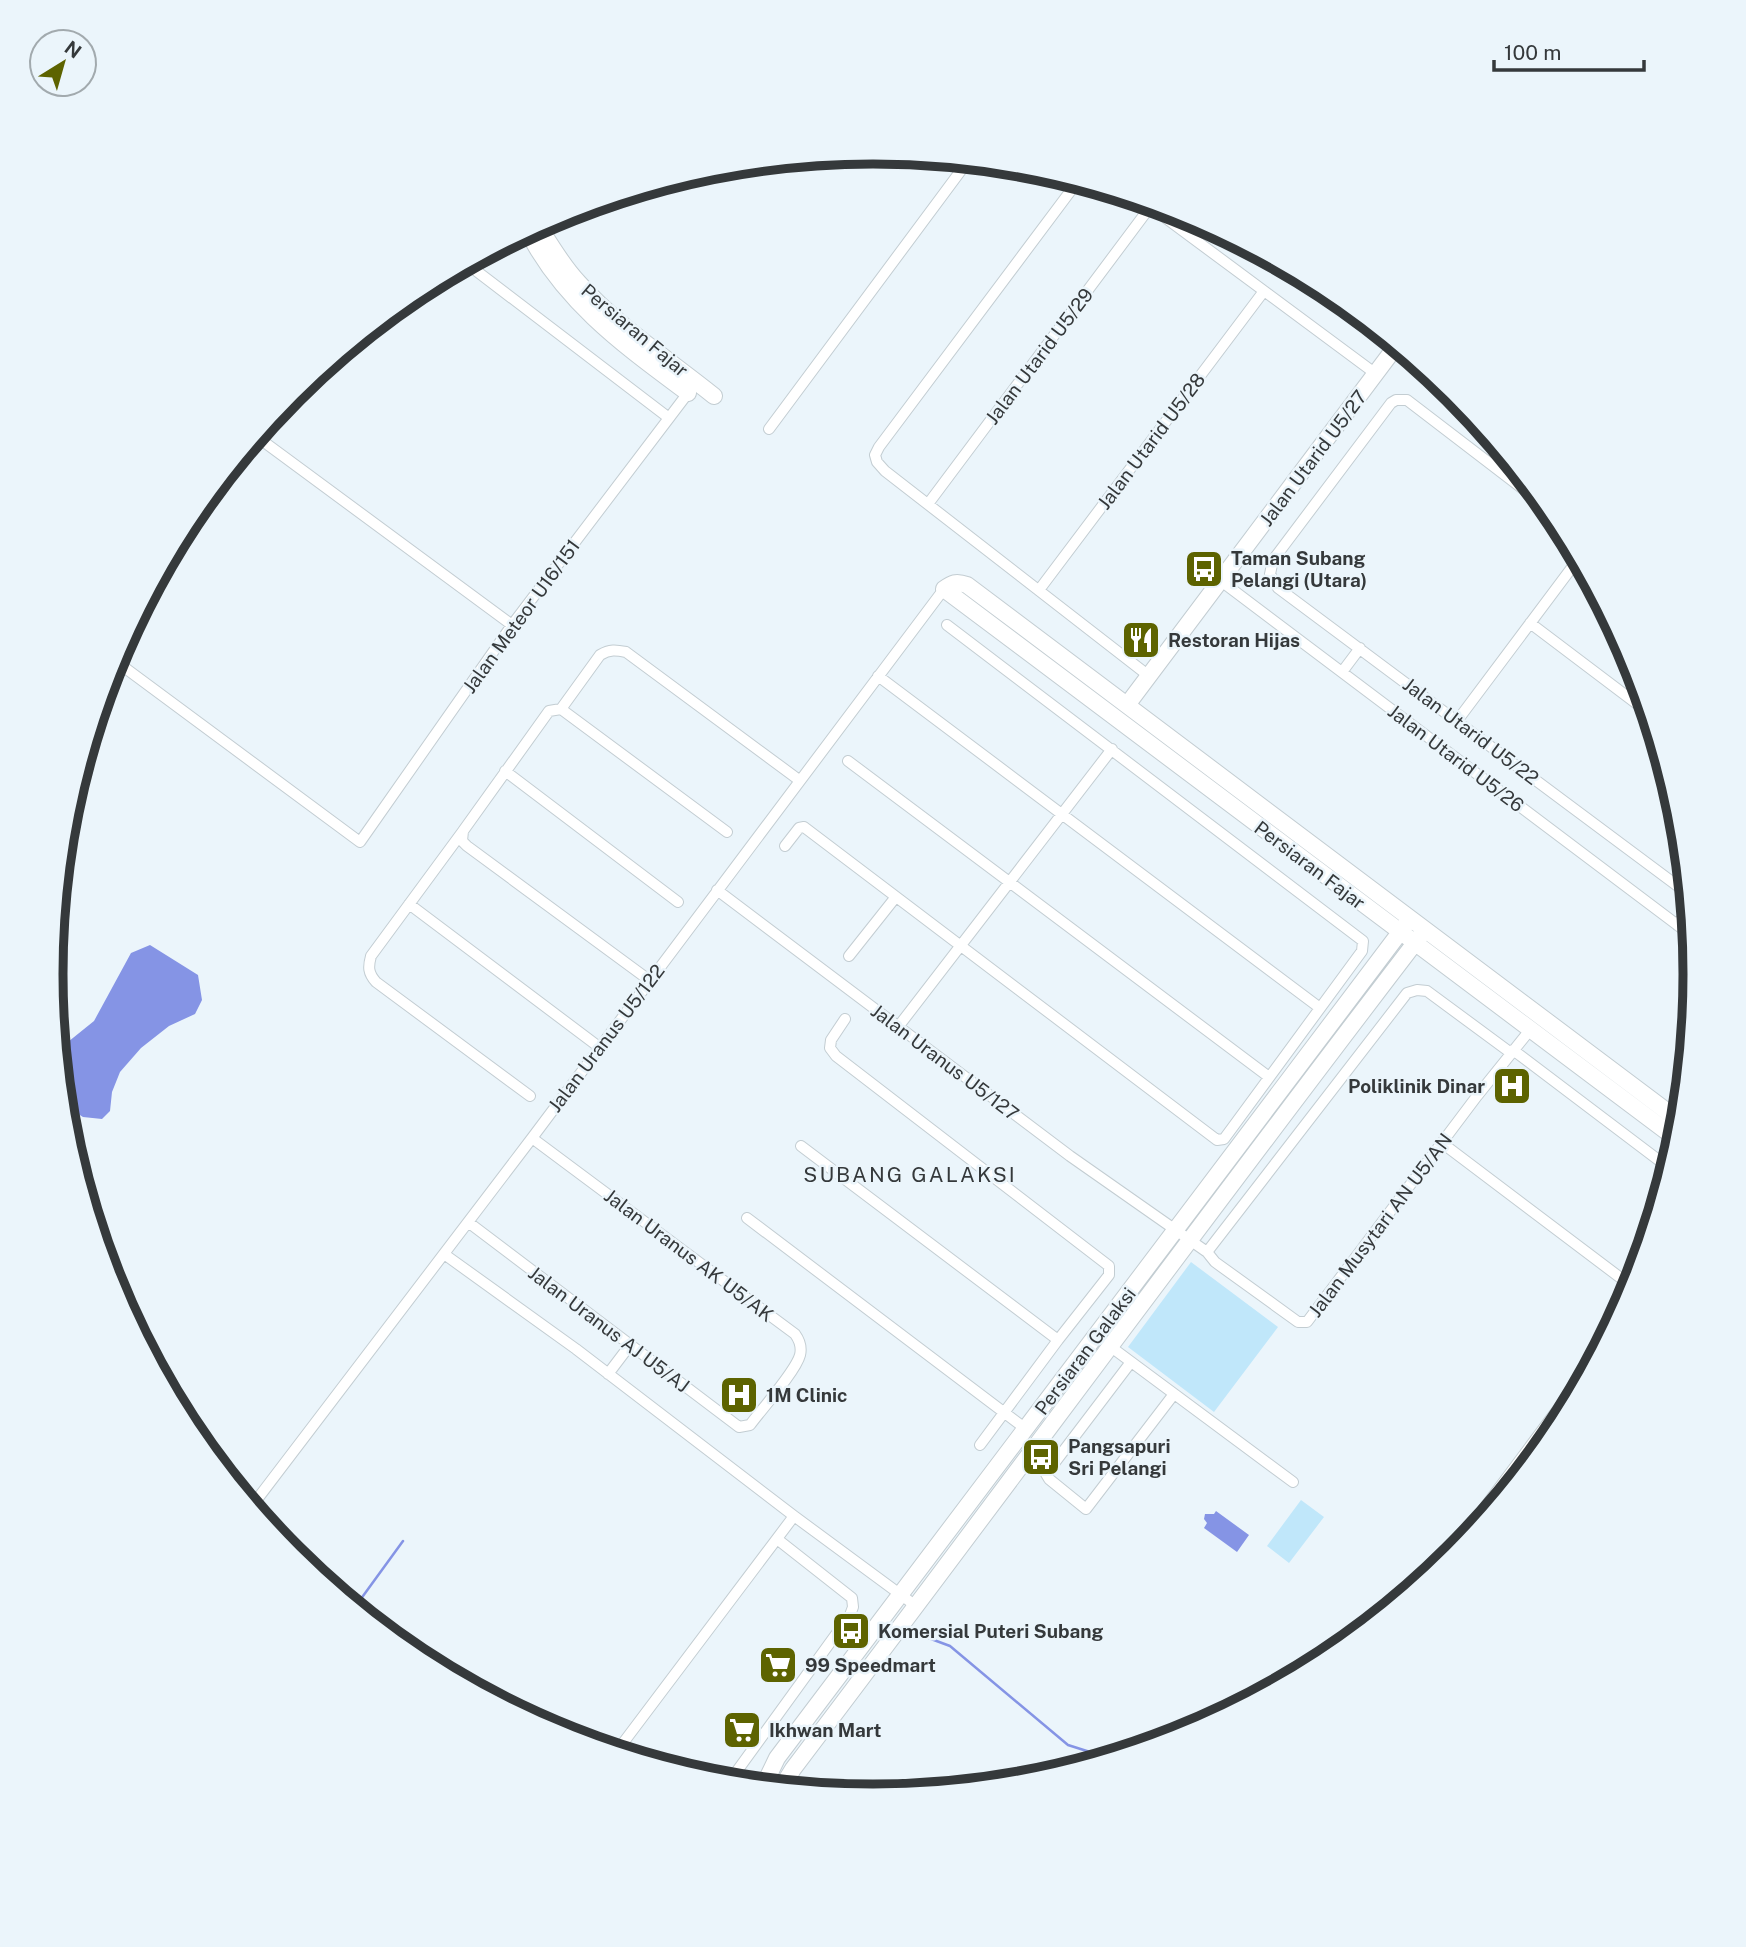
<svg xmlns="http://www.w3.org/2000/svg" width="1746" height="1947" font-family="'Public Sans',sans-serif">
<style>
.green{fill:#c0e7fa}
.water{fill:#8594e5}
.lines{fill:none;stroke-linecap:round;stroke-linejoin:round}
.stream{stroke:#8594e5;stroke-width:2.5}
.street-casing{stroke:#c3cdd2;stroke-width:12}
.secondary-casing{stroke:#c3cdd2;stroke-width:18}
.street{stroke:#fff;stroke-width:10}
.secondary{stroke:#fff;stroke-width:16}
.labels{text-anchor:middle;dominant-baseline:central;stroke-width:5;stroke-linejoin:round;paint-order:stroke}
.street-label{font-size:19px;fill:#35393b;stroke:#ebf5fb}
.poi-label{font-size:19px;font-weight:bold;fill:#35393b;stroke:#ebf5fb;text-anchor:start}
.neighbourhood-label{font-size:21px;letter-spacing:2px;fill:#35393b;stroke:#ebf5fb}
.rim{fill:none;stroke:#35393b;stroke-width:9}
</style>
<rect width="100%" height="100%" fill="#ebf5fb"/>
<path class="green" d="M1191 1262 1278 1327 1214 1412 1128 1347Z
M1301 1500 1324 1517 1289 1563 1267 1546Z"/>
<path class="water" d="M150 945 198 975 202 1000 195 1014 169 1026 141 1048 120 1072 112 1092 110 1111 102 1119 83 1117 64 1105 58 1050 94 1021 131 953Z
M1216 1511 1249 1535 1237 1552 1204 1528 1207 1523 1204 1519 1205 1514H1214Z"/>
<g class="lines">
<path class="stream" d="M355 1607 403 1541
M915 1633 950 1646 1068 1745 1090 1752 1100 1760"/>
<defs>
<path id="street" d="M1078 181 879 447 875 455 877 462 885 471 1149 676
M1140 199 1376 374
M466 263 669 418
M769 429 968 161
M256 436 512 625
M928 504 1150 207
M1552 511 1407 400H1396L1391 403 1273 560 1270 574 1278 588 1687 893
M1221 581 1692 936
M1039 590 1264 291
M1530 623 1649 713
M113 659 360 842 512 625 688 393
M1342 672 1360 648
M878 676 1320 1008
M561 709 727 832
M1457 721 1579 558
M848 761 1269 1077
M505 771 678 902
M463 831 371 956C368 967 368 973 376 982L530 1096
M785 846 799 828 804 827 1217 1140 1224 1139 1362 951 1363 941 947 625
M717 890 1070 1156 1207 1252 1407 993 1417 990 1427 991 1511 1053
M409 904 599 1047
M1677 925 1689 909
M849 956 895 898
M649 980 467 846 462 841 463 831 549 711 561 709 600 655C610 649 616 650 626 652L799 780
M845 1019 831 1040 830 1048 836 1056 1109 1266V1275L1058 1340 980 1445
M898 1027 1112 749
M1513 1050 1669 1168
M1442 1143 1622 1279C1631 1281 1633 1276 1638 1269
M801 1146 1058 1340
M747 1218 1026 1429
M468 1222 739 1427 750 1425C761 1410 796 1371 800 1355 802 1347 800 1341 795 1334L532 1138
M1207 1252 1215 1262 1298 1322H1307L1477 1096 1530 1030
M444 1254 576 1349 794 1516 916 1606
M1107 1344 1293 1482
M1131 1362 1046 1474 1049 1479 1086 1509 1174 1394
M608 1374 630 1345
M252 1506 532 1138 944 589
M1441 1566 1593 1362
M617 1751 794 1516
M729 1782 850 1615 853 1607 852 1598 777 1539"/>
<path id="secondary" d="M538 225C550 244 562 265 578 282 617 326 668 359 714 396
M527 230C564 303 625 346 688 393
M1298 273 1448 387
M1127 705 1397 345
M1678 1140 944 589C952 583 956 581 967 585L1681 1122
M764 1785 777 1758 1407 923
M782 1787 793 1769C1003 1492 1209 1211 1421 935"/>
</defs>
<use href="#street" class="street-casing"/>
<use href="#secondary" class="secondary-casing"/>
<use href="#street" class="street"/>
<use href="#secondary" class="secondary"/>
</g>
<defs>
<symbol id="bus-square" viewBox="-11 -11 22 22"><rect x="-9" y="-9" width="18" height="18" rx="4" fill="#5d6300" stroke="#ebf5fb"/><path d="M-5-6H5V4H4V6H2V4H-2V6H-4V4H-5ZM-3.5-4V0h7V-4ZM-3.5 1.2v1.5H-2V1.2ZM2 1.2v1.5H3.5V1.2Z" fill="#fff"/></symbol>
<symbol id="restaurant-square" viewBox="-11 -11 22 22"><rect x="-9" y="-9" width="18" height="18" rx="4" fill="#5d6300" stroke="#ebf5fb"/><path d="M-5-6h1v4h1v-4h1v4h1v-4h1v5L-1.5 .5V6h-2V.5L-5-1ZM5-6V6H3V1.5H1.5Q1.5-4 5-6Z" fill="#fff"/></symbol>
<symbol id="hospital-square" viewBox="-11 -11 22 22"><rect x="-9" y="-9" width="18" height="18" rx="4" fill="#5d6300" stroke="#ebf5fb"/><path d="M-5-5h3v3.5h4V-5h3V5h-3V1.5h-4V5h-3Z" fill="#fff"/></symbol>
<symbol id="supermarket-square" viewBox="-11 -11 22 22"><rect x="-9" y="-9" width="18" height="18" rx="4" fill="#5d6300" stroke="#ebf5fb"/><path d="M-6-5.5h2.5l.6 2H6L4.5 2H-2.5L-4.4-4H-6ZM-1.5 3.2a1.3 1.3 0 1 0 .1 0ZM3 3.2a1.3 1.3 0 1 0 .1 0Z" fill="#fff"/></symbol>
</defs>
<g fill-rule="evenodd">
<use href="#bus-square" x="1182" y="547" width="44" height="44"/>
<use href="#restaurant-square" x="1119" y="618" width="44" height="44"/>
<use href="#hospital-square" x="1490" y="1064" width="44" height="44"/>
<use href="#hospital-square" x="717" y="1373" width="44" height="44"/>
<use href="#bus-square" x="1019" y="1435" width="44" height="44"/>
<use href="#bus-square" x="829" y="1609" width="44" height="44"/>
<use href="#supermarket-square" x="756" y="1643" width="44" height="44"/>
<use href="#supermarket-square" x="720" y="1708" width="44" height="44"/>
</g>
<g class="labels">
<g class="street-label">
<text transform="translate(635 330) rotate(40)">Persiaran Fajar</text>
<text transform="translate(1039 356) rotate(-53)">Jalan Utarid U5/29</text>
<text transform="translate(1151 441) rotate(-53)">Jalan Utarid U5/28</text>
<text transform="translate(1313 458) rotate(-53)">Jalan Utarid U5/27</text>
<text transform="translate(521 616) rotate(-54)">Jalan Meteor U16/151</text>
<text transform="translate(1471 731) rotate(37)">Jalan Utarid U5/22</text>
<text transform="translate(1456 758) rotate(37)">Jalan Utarid U5/26</text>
<text transform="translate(1310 865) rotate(37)">Persiaran Fajar</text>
<text transform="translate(606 1038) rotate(-53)">Jalan Uranus U5/122</text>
<text transform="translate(945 1062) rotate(37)">Jalan Uranus U5/127</text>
<text transform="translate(1380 1225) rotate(-53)">Jalan Musytari AN U5/AN</text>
<text transform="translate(689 1255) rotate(37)">Jalan Uranus AK U5/AK</text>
<text transform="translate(609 1329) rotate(37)">Jalan Uranus AJ U5/AJ</text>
<text transform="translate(1085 1351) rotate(-53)">Persiaran Galaksi</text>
</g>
<g class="poi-label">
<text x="1231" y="558">Taman Subang<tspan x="1231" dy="22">Pelangi (Utara)</tspan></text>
<text x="1168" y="640">Restoran Hijas</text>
<text x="1485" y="1086" text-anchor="end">Poliklinik Dinar</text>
<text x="766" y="1395">1M Clinic</text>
<text x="1068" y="1446">Pangsapuri<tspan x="1068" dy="22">Sri Pelangi</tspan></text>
<text x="878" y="1631">Komersial Puteri Subang</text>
<text x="805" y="1665">99 Speedmart</text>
<text x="769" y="1730">Ikhwan Mart</text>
</g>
<g class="neighbourhood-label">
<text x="910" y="1174">SUBANG GALAKSI</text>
</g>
</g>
<path d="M0 0H1746V1947H0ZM63 974a810 810 0 1 1 1620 0a810 810 0 1 1-1620 0Z" fill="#ebf5fb" fill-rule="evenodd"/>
<path class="rim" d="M63 974a810 810 0 1 1 1620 0a810 810 0 1 1-1620 0Z"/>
<g transform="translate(63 63) rotate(37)"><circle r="33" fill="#ebf5fb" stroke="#a2aaae" stroke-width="2"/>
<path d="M0-5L12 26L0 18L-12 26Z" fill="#5d6300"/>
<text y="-10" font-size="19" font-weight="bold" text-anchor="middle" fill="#35393b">N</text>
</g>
<path d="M1494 60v10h150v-10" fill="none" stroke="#35393b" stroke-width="3.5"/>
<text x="1504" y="60" font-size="21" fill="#35393b" stroke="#ebf5fb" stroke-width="5" paint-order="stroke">100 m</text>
</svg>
